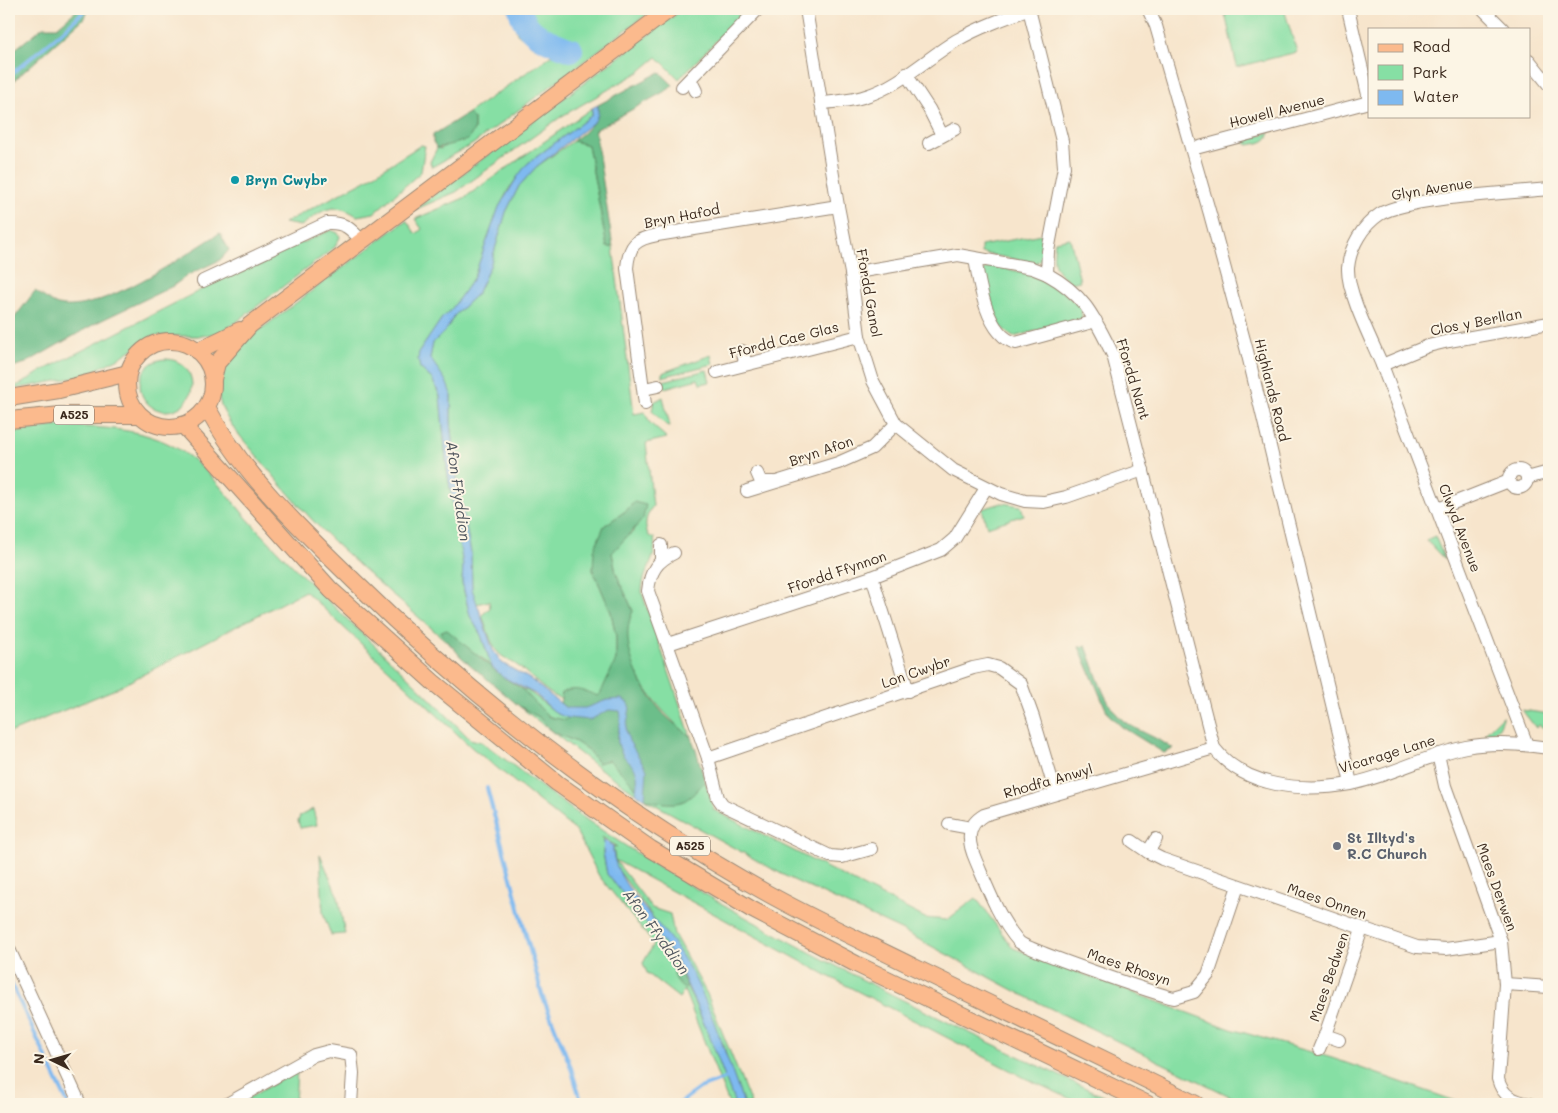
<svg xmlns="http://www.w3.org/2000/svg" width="1558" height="1113" viewBox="0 0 1558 1113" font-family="Mali,sans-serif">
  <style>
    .green { fill: #86dfa4; stroke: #608461 }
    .forest { fill: #6cbe8a; stroke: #547454 }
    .water { fill: #7eb9f0; stroke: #5c7287 }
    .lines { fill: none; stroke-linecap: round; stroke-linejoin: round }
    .stream { stroke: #7eb9f0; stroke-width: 4 }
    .river { stroke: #7eb9f0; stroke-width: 24 }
    .minor-casing { stroke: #998875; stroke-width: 14 }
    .major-casing { stroke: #998875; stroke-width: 18 }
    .minor { stroke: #fff; stroke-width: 12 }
    .major { stroke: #fbba8d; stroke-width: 16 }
    .culture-dot { fill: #0f9aa8; stroke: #fcf5e5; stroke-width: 2 }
    .worship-dot { fill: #6b7280; stroke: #fcf5e5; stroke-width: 2 }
    .labels { text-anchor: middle; stroke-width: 4; stroke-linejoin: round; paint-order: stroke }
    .shield { fill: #fcf5e5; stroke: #75675a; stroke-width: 1 }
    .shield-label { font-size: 12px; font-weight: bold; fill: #3b2a1e }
    .street-label { font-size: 14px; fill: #3b2a1e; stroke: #fcf5e5 }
    .culture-label { font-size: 14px; font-weight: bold; fill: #0d838f; stroke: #fcf5e5; text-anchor: start }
    .worship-label { font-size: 14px; font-weight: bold; fill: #5b616d; stroke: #fcf5e5; text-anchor: start }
    .water-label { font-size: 15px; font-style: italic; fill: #4f555d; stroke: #fcf5e5 }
  </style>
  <rect width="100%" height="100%" fill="#fcf5e5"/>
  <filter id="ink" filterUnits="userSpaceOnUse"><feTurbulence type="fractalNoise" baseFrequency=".02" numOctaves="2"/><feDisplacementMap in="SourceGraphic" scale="10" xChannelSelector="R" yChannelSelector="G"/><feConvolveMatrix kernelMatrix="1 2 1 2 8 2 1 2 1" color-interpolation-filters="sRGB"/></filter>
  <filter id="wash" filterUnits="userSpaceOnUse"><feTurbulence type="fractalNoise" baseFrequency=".0096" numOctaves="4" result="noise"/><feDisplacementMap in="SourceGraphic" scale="20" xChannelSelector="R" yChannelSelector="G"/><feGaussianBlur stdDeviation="1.12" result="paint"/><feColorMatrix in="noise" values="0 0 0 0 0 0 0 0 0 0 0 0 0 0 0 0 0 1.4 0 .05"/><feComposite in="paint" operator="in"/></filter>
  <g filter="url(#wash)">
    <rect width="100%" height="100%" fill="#f7e5cc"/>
    <!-- green -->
    <g class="green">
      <path d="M509 9H515L528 34 561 54 574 47C550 38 531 35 522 9H654L473 144 432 167 430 162 437 148 440 149 474 130V119L468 113 552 55 533 46 517 33Z"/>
      <path d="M683 9H747L679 79 657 57 639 72 562 116 456 192 414 210Z"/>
      <path d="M1224 9H1284L1297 52 1237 67Z"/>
      <path d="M592 108V115L527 164 509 189 499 207 474 277 451 310 442 318 419 352 420 368 432 379 440 396 447 470 463 565 462 583 470 616 481 635 492 667 482 658 440 631 453 647C413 612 372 578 334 542 307 516 282 486 258 457 243 439 219 416 218 390 217 370 236 353 248 339L406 220 416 234 422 229 415 219 464 198Z"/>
      <path d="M1270 132C1268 143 1258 143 1249 145L1242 141Z"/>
      <path d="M573 141 588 145 607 247H613L634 414 645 412 650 423 667 438 646 443 653 506C646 515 643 526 649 536L654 538C658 562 642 569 642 593L691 737C658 711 610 656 633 611L616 573 612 553 623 539 633 532 634 502 627 510 604 526 593 570 611 612 616 637V660L601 694C558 713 549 690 518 666 510 660 499 657 494 647 489 638 486 625 482 615L490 608 489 601 476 604 472 589 471 553 458 485 451 422V394L430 358 433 343 446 330 454 316 477 294 490 266 506 212 519 186 536 167Z"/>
      <path d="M421 145 425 146 421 172 374 213 357 216C332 200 322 211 301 226L284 223 364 181Z"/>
      <path d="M331 230 338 233 340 237 335 247 231 326 217 333 202 336H153L119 358 83 376 9 390V388L21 384 40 372 236 272Z"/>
      <path d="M1046 233 1043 258 1036 263 981 253V246Z"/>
      <path d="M1070 238 1080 281 1071 283C1053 268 1052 265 1055 241Z"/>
      <path d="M991 266 1022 272 1056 285 1081 308 1082 319 1013 337 1000 326 984 279V270Z"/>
      <path d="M711 355 713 364 662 377V373Z"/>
      <circle cx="166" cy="385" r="26"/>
      <path d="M707 370 710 382 700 384 698 379 665 388 663 381Z"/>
      <path d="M663 397 670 426H667L652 411 654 402Z"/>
      <path d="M56 426C94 427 137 427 171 445 207 463 230 501 257 529 325 602 401 667 470 739L482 742C530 778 578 816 629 848 786 947 953 1026 1120 1104H1082L1027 1079 830 977 615 860 652 908 670 914 674 934 707 994 751 1104H744L728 1062 724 1046 682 957 616 867 613 846 617 847 602 837 604 840 603 853 607 874 660 938 680 968 678 967 709 1035 735 1104H729L684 990 679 998 647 973 643 963 654 944 599 876 576 831 471 747 305 591 113 690 9 733V433Z"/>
      <path d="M1002 503 1021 506 1024 515 987 527 982 509Z"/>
      <path d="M1435 536 1445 560 1426 540Z"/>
      <path d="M521 688C539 695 549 712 568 718L566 721C547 722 533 700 521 688Z"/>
      <path d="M519 706 539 717 551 731 576 742 588 750 598 763 609 760 633 784 640 796 596 766Z"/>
      <path d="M1522 710 1549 714V735V731L1539 725 1536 728Z"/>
      <path d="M1502 716C1502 728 1496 733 1484 734Z"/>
      <path d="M705 781 714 810 925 918 947 920 976 898 1013 948 1231 1029 1332 1058 1464 1104H1246L1021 994 903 931 787 877 645 799C667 803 690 799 705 781Z"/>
      <path d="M313 809 317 825 300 828 298 821 300 816Z"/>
      <path d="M320 854 338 897 345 934 331 935 323 913Z"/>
      <path d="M297 1070 295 1104H238Z"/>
    </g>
    <!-- forest -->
    <g class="forest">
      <path d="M78 9H90L83 19 9 85V54L43 27H57Z"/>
      <path d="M660 72 673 85 669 89 595 130 613 247H607L588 145 573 141C585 132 599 121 598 105Z"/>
      <path d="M468 113 474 119V130L468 140 437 148 433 142V135Z"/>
      <path d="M220 233 229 250 220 260 188 275 173 286 98 322 26 363 9 368V325L35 291C42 295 51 303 58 305 99 315 185 255 220 233Z"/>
      <path d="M634 502 646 505 643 519 612 553 616 573 633 611C616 644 644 696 669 719 675 725 684 730 690 736 696 745 701 770 705 781 699 788 693 796 684 801 674 806 650 802 640 796L633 784 609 760 598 763 588 750 576 742 551 731 539 717 519 706 461 657 440 632 446 629 503 677 521 688 549 717 566 720 568 718 566 708 560 703 562 693C574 686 585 691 598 696L600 694 616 660V637L611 612 593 570 594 550 604 526 627 510Z"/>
      <path d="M1086 646C1096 670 1103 705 1125 722 1140 732 1159 738 1173 749L1164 753 1122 727 1108 714 1079 647Z"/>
      <path d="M678 967 687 986 684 989C676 982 672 979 675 968Z"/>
    </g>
    <!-- water -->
    <g class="water">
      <path d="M598 105V114L595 121 536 167 519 186 506 212 490 266 477 294 454 316 446 330 433 343 430 358 446 381 451 394V422L458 485 471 553 472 589 493 650 502 663 530 679 566 708H585L607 700 622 699 628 703 630 708 626 730 629 741 647 770 645 799 635 793C644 760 624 769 618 743 616 732 623 722 620 711L609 710 590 720 568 718 557 714 535 694 503 677 492 667 481 635 470 616 462 582 463 565 447 470 440 396 432 379 420 368 418 359 419 352 442 318 451 310 474 277 499 207 518 176 527 164 592 115V108Z"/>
      <path d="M604 840 613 846C611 878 653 916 672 941 707 989 723 1050 744 1104H735L709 1035 676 959 607 874 603 853Z"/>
    </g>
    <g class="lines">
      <!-- stream -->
      <g class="stream">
        <path d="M9 76 62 32 86 9"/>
        <path d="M487 788 542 995 570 1065 582 1104"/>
        <path d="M9 979 68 1104"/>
        <path d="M678 1104 700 1088 729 1077"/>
      </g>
      <!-- river -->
      <path class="river" d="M520 9C525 35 548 41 571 50"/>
    </g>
  </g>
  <g filter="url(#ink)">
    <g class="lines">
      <!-- minor casing -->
      <g class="minor-casing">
        <g id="minor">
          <path d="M806 9 838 206 851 273 859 336 873 381 896 424 953 470 1001 494 1025 501 1044 502 1066 497 1143 470"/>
          <path d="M1029 9 1062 141 1064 167 1048 251 1047 274C1085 295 1094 317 1113 355L1214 748C1245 788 1303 792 1350 784 1388 777 1426 755 1466 747 1493 742 1522 744 1549 748"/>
          <path d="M1148 9 1156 26 1210 214 1247 351 1351 783"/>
          <path d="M1348 9 1369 99"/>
          <path d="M1483 9 1503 29"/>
          <path d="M1529 60 1549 85"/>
          <path d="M906 74 929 109 942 135"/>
          <path d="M690 79 696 91"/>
          <path d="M682 87 758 9"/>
          <path d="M821 103C836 102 851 101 866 96 899 86 927 58 957 40 980 27 1005 18 1030 9"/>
          <path d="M929 143 955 129"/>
          <path d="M1192 149 1369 102"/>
          <path d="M975 258C979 284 987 336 1016 343L1096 321"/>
          <path d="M851 273 958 255 1032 268 1047 274"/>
          <path d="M203 281 327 223C344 222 350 228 361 240"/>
          <path d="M742 351 746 364"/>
          <path d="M1382 365 1428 346 1449 341 1549 323"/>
          <path d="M717 372 859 336"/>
          <path d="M644 389 658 386"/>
          <path d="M645 404 627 268C629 245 635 239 657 235L838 206"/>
          <circle cx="1518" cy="479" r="9"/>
          <path d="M757 473 761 482H773"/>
          <path d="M1527 478 1549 472"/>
          <path d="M747 491 838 463 872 448 896 424"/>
          <path d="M1438 509 1509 481"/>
          <path d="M661 545V559"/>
          <path d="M674 553C657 561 650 571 648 591L708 758 718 798 723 805 830 856 842 857 871 849"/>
          <path d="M872 577 908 691"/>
          <path d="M668 644 872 577 941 550 955 538 986 488"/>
          <path d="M1527 745 1382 365C1372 341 1347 293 1348 268 1350 247 1362 226 1380 214 1409 197 1512 193 1549 189"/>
          <path d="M1214 748 984 815C965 826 968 843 976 861 988 889 999 919 1019 942 1026 949 1156 994 1174 998L1194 992 1208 975 1238 886"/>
          <path d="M1438 754 1445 786 1501 941 1505 984 1498 1079C1502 1096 1514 1101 1530 1104"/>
          <path d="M708 758 973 668 988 665 999 668 1021 684 1033 717 1056 794"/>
          <path d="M949 824 971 828"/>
          <path d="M1156 839 1148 852 1162 859 1417 947 1446 949 1501 941"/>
          <path d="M1132 841 1148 852"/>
          <path d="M9 949 80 1104"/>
          <path d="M1505 984 1549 987"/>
          <path d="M1339 1040 1325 1035 1362 929"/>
          <path d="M1319 1049 1325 1035"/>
          <path d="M227 1104 314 1055 329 1051 351 1055 353 1073 351 1104"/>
        </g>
      </g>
      <!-- major casing -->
      <g class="major-casing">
        <g id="major">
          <circle cx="170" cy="384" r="43"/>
          <path d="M197 351 240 330"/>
          <path d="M213 379 217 363 250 325 670 9"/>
          <path d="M9 398 59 390 128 373"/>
          <path d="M207 407C241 473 300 528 353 580 476 701 614 808 765 892 813 919 864 942 914 967 1008 1013 1102 1059 1196 1104"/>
          <path d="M9 420 61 415H139"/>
          <path d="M183 425 331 590 433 682 557 783 651 849 751 909 856 964 1148 1104"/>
        </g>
      </g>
      <!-- minor -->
      <use href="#minor" class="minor"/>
      <!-- major -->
      <use href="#major" class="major"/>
    </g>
  </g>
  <!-- markers -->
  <circle class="culture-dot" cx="235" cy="180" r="5"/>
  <circle class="worship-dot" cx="1337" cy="846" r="5"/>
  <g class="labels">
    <!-- shield labels -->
    <g class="shield">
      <rect x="54" y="405.5" width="40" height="19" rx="4"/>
      <rect x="670" y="836.5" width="40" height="19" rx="4"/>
    </g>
    <g class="shield-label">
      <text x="74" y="419">A525</text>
      <text x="690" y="850">A525</text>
    </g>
    <!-- street labels -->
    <g class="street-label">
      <text transform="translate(1277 111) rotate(-14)" y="5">Howell Avenue</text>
      <text transform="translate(1432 189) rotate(-9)" y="5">Glyn Avenue</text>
      <text transform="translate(682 216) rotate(-11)" y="5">Bryn Hafod</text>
      <text transform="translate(869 293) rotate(80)" y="5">Ffordd Ganol</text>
      <text transform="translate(1476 322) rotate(-11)" y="5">Clos y Berllan</text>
      <text transform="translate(784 340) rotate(-14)" y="5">Ffordd Cae Glas</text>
      <text transform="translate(1133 379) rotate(73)" y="5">Ffordd Nant</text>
      <text transform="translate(1272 390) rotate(76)" y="5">Highlands Road</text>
      <text transform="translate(821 451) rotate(-19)" y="5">Bryn Afon</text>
      <text transform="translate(1460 528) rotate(69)" y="5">Clwyd Avenue</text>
      <text transform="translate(837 572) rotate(-19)" y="5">Ffordd Ffynnon</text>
      <text transform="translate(916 672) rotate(-19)" y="5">Lon Cwybr</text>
      <text transform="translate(1387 754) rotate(-17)" y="5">Vicarage Lane</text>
      <text transform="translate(1048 781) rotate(-16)" y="5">Rhodfa Anwyl</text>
      <text transform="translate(1497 887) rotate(70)" y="5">Maes Derwen</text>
      <text transform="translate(1327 901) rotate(19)" y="5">Maes Onnen</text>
      <text transform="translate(1129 967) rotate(19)" y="5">Maes Rhosyn</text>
      <text transform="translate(1329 977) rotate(-71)" y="5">Maes Bedwen</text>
    </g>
    <!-- culture labels -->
    <g class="culture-label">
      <text x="245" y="185">Bryn Cwybr</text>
    </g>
    <!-- worship labels -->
    <g class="worship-label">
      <text x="1347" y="843">St Illtyd's<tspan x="1347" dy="16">R.C Church</tspan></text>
    </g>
    <!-- water labels -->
    <g class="water-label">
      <text transform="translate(458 491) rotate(82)" y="5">Afon Ffyddion</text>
      <text transform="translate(656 932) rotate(54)" y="5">Afon Ffyddion</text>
    </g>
  </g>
  <!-- margin -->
  <rect width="1558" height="1113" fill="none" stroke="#fcf5e5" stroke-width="30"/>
  <!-- legend -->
  <rect x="1368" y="28" width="162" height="90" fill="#fcf5e5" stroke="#afa495"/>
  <rect x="1378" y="44" width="25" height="8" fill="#fbba8d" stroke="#afa495"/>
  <text x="1413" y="52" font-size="15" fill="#3b2a1e">Road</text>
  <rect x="1378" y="65" width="25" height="15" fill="#86dfa4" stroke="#afa495"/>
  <text x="1413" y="78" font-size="15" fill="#3b2a1e">Park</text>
  <rect x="1378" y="90" width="25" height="15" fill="#7eb9f0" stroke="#afa495"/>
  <text x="1413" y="102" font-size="15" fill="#3b2a1e">Water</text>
  <!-- north arrow -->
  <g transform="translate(52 1060) rotate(275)" stroke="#fcf5e5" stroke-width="4" paint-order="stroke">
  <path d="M0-4L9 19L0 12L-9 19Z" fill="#3b2a1e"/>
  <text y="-8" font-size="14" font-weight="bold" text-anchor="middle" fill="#3b2a1e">N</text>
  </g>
</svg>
